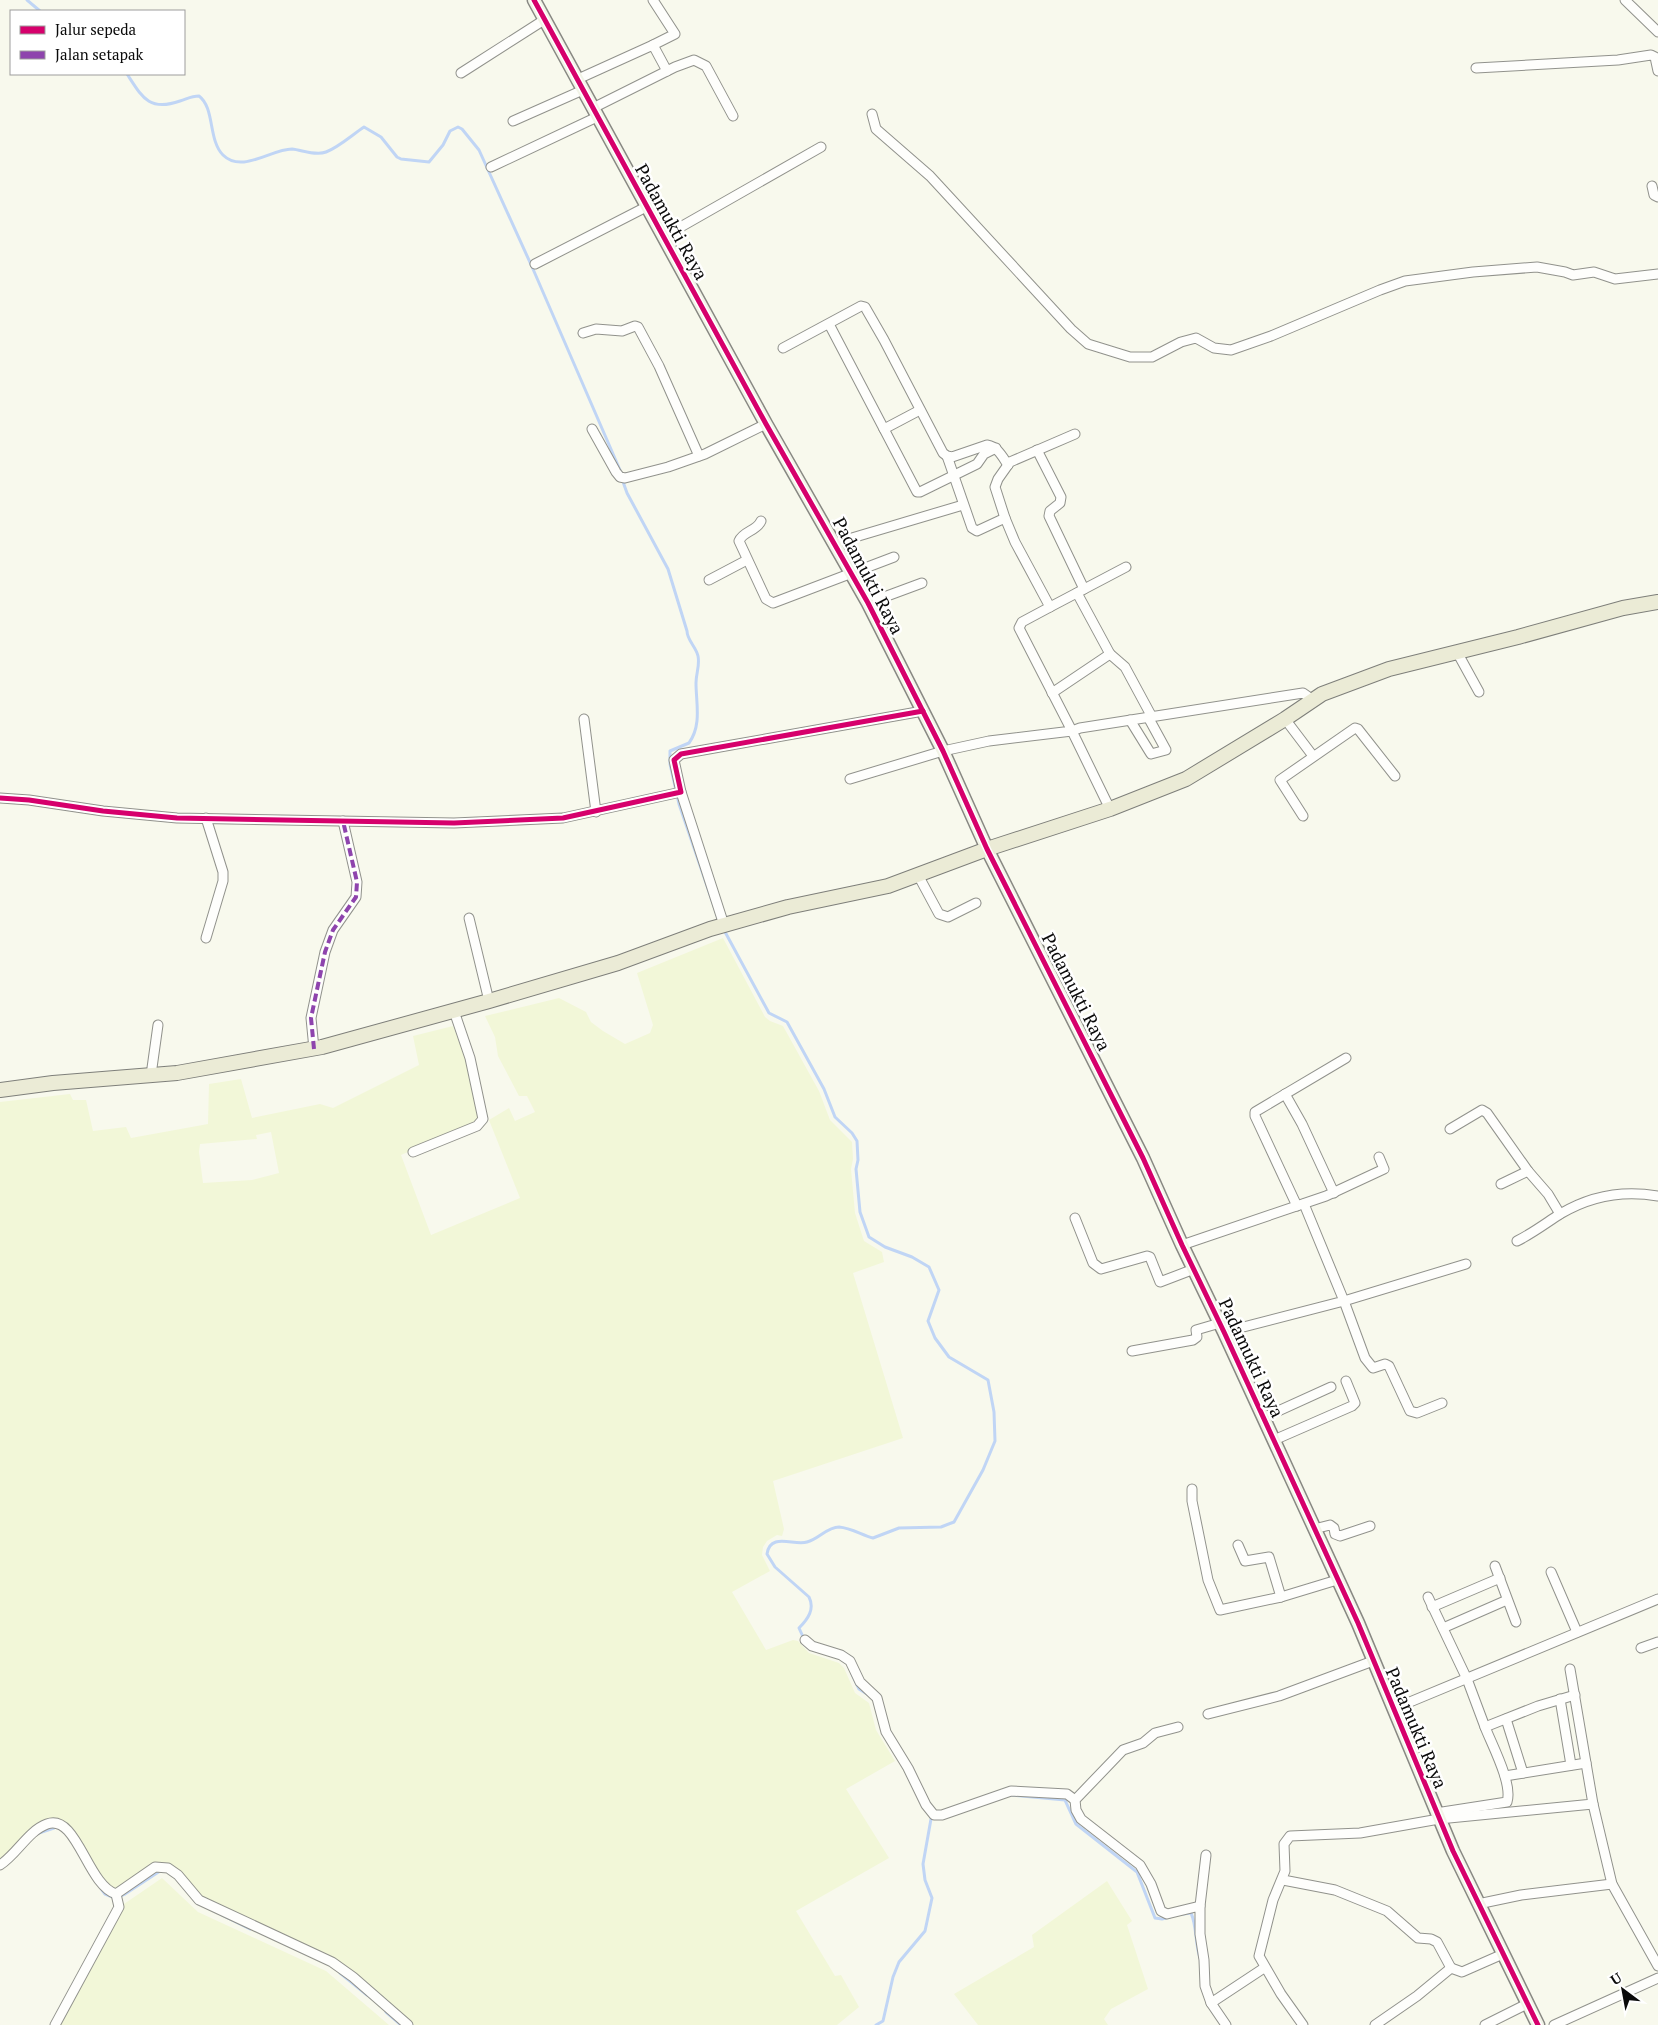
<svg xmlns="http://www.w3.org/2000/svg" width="1658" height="2025" viewBox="0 0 1658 2025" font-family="'PT Serif',serif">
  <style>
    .farmland { fill: #f2f7d8; fill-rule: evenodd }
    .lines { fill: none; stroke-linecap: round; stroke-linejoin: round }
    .stream { stroke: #c0d5f5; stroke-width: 3 }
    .street-casing { stroke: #91928c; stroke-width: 11 }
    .secondary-casing { stroke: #888883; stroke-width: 15 }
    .primary-casing { stroke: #7e7f7a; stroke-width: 16 }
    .street { stroke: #fefefc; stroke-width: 9 }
    .secondary { stroke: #f2f4e7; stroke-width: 12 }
    .primary { stroke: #ebebd6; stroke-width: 14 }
    .quiet { stroke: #8e44ad; stroke-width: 4; stroke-dasharray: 8 4; stroke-linecap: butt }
    .cycleway-casing { stroke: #fff; stroke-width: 8 }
    .cycleway { stroke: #d6006c; stroke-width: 5 }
    .labels { text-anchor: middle; stroke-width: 5; stroke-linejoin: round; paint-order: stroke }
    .street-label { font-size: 18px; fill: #0a0a0a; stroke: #fff }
  </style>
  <rect width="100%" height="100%" fill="#f8f9ed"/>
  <!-- farmland -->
  <g class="farmland">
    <path d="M723 938 765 1017 770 1021 783 1026 819 1091 830 1120 852 1142 853 1159 851 1169 855 1213 864 1241 882 1252 884 1262 853 1273 903 1438 773 1481 784 1529 782 1536 777 1535 767 1541 763 1547 762 1555 770 1571 732 1592 766 1650 793 1640 798 1641 809 1653 839 1663 844 1668 855 1693 869 1703 876 1730 895 1761 846 1789 889 1858 796 1911 835 1976 841 1975 859 2007 837 2025H410L354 1976 200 1898 164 1865 116 1892 108 1888 81 1845 52 1820 0 1863V1102L70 1094 73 1100H86L93 1131 126 1127 131 1138 208 1124 209 1084 241 1079 252 1118 320 1104 333 1108 419 1065 413 1036 453 1026 466 1060 480 1120 401 1155 431 1235 520 1198 489 1120 509 1108 515 1121 535 1112 527 1096H519L498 1056 495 1037 485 1016 559 998 586 1012 591 1022 603 1031 625 1044 650 1033 653 1025 637 973ZM271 1132 279 1173 252 1180 203 1183 199 1152 200 1144 257 1139 256 1135Z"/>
    <path d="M162 1878 198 1912 326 1971 389 2025H57L92 1960 111 1931 124 1904Z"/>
    <path d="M1107 1881 1132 1921 1127 1925 1148 1989 1111 2009 1104 2019 1108 2025H978L954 1994 1034 1947 1032 1935Z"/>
  </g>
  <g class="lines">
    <!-- stream -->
    <g class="stream">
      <path d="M27 0 40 11"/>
      <path d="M127 74C142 97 149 112 180 101 187 99 191 96 199 96 215 108 208 140 223 155 242 174 271 149 292 149 302 150 316 156 326 152 339 147 352 135 364 127L381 137 397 157 401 159 429 162 443 145 450 131 458 127 462 129 479 150 533 269 620 470"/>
      <path d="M622 479 627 493 668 569 687 631C687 640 696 647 698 656 700 666 696 673 696 683 696 703 702 725 689 743L670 751V764L679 804 718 918"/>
      <path d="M724 930 769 1013 787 1022 824 1089 835 1117 852 1133 857 1141 858 1160 856 1169 860 1212 869 1237 885 1247 912 1257 929 1267 939 1290 928 1321 935 1338 949 1357 988 1380 994 1412 995 1441 983 1470 954 1522 941 1527 899 1528 873 1538C862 1535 851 1528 839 1527 827 1527 819 1539 807 1542 794 1546 770 1532 767 1554L775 1567 809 1597C815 1609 808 1619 799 1628L804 1639"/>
      <path d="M852 1674 859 1689 867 1694"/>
      <path d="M1012 1795 1065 1800 1076 1824 1137 1872 1155 1918 1162 1919 1170 1917"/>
      <path d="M39 1833 54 1828"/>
      <path d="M102 1890 105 1894 115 1898 125 1894 160 1871"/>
      <path d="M1183 1914 1191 1913C1197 1926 1195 1943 1200 1958"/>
      <path d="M222 1915 250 1929"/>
      <path d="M340 1973 367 1995"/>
      <path d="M386 2012 401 2025"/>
      <path d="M876 2025 883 2021 893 1977 899 1962 925 1931 932 1898 925 1880 923 1864 931 1819"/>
    </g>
    <!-- street casing -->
    <g class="street-casing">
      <g id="street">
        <path d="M1625 0 1658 32"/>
        <path d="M653 45 675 34 653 0"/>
        <path d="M1476 68 1618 60 1651 55 1655 57 1658 71"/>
        <path d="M461 73 544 20"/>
        <path d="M578 79 653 45 667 71"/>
        <path d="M593 108 675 67 694 60 706 66 733 116"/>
        <path d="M872 114 876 129 930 176 1071 329 1088 344 1130 357H1152L1181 342 1196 338 1214 348 1231 350 1271 336 1380 290 1405 281 1473 272 1537 267 1565 272 1573 275 1594 272 1615 279 1658 274"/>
        <path d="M513 121 583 90"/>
        <path d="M491 167 597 117"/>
        <path d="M1652 186 1654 195 1658 197"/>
        <path d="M663 237 821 147"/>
        <path d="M535 264 646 207"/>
        <path d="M829 324 917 492H920L977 464 984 454 996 448"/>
        <path d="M583 333 596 329 622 331 635 326 638 327 659 366 699 456"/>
        <path d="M783 348 861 306 865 307 884 340 943 453 947 456 952 457 987 445C998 447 1002 456 1008 465"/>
        <path d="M592 429 616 472 620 477 625 478 668 467 705 454 766 424"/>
        <path d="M884 429 920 410"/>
        <path d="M1037 450 1061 497 1060 503 1050 511 1049 516 1084 589"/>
        <path d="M1005 518 995 487 998 479 1010 462 1075 434"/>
        <path d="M761 521C757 531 743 531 739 541L766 599 773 603 894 557"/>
        <path d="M835 543 963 505"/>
        <path d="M709 580 747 560"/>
        <path d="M868 603 922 583"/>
        <path d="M1050 607 1126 567"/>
        <path d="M1457 652 1479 692"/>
        <path d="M1110 654 1125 667 1152 717"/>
        <path d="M1052 693 1110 654 1077 593"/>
        <path d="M584 719 596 812"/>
        <path d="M1285 719 1313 756"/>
        <path d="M1130 720 1151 754 1166 750 1148 717"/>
        <path d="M850 779 943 751 989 741 1072 731 1019 628 1022 622 1050 607 1015 542 1005 518 977 531 972 528 947 456"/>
        <path d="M681 792 724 925"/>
        <path d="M0 798 29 800 103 811 177 818 454 823 563 818 681 792 674 760 681 754 923 711"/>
        <path d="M1110 809 1072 731 1080 728 1303 693 1313 700"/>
        <path d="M1303 816 1280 780 1355 728 1358 729 1395 776"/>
        <path d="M918 875 939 914 948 917 976 903"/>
        <path d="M469 918 489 1001"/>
        <path d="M206 938 223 881V872L206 818"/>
        <path d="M314 1049 311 1018 325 952 333 930 356 897 357 882 343 821"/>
        <path d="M151 1075 158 1025"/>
        <path d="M1285 1094 1302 1124 1334 1193"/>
        <path d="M1450 1129 1482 1110 1487 1113 1528 1171"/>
        <path d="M413 1152 477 1126 483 1119 470 1058 454 1011"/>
        <path d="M1501 1184 1528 1171 1548 1194 1560 1214"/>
        <path d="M1297 1206 1255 1116V1112L1346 1058"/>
        <path d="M1075 1218 1093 1263 1101 1269 1147 1256 1150 1257 1160 1282 1194 1269"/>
        <path d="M1517 1241C1533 1233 1546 1223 1560 1214 1590 1196 1624 1190 1658 1196"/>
        <path d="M1182 1245 1326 1196 1384 1169 1379 1157"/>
        <path d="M1224 1332 1344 1301 1304 1204"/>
        <path d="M1132 1351 1193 1340 1197 1337 1196 1330 1220 1323"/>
        <path d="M1442 1403 1417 1413 1410 1411 1389 1366 1385 1364 1373 1368 1365 1358 1344 1301 1466 1264"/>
        <path d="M1263 1418 1331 1387"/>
        <path d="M1274 1440 1352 1406 1355 1403 1346 1381"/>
        <path d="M1192 1489V1501L1208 1580 1220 1610 1281 1597 1337 1580"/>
        <path d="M1314 1529 1330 1525 1334 1528 1335 1534 1340 1536 1370 1526"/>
        <path d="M1238 1545 1245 1561 1269 1557 1281 1597"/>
        <path d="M1495 1566 1516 1622"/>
        <path d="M1551 1572 1577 1632"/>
        <path d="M1428 1597 1467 1679 1485 1727"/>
        <path d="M1432 1607 1500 1578"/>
        <path d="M1443 1628 1507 1600"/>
        <path d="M805 1640 812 1646 841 1655 850 1661 860 1682 877 1698 886 1732 908 1768 926 1805 934 1815H942L1011 1791 1067 1794 1075 1800"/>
        <path d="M1641 1648 1658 1642"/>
        <path d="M1560 1699 1571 1765"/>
        <path d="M1393 1709 1658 1599"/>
        <path d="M1208 1714 1279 1696 1373 1661"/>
        <path d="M1506 1719 1523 1773"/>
        <path d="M1178 1727 1155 1733 1143 1743 1123 1750 1075 1800 1076 1810 1081 1819 1140 1865 1151 1884 1161 1911 1167 1914 1200 1906V1934L1204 1960 1205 1986 1211 2003 1226 2025"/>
        <path d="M1505 1776 1586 1763"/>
        <path d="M1593 1804 1612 1884 1658 1966"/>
        <path d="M1436 1813 1507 1802C1513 1784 1492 1745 1485 1727L1538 1706 1575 1695"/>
        <path d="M0 1865C17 1854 28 1831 47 1824 77 1813 87 1885 116 1894L155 1867 168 1868 178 1875 199 1900 332 1962 353 1977 408 2025"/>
        <path d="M1283 1880 1335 1890 1387 1911 1418 1938 1431 1939 1437 1942 1451 1968"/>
        <path d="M1478 1904 1521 1895 1612 1884"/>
        <path d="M1200 1906 1206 1855"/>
        <path d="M1211 2003 1264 1968"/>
        <path d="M55 2025 119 1907 116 1894"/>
        <path d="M1303 2025 1281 1994 1259 1956 1273 1900 1285 1871 1284 1844 1290 1836 1360 1833 1439 1819 1593 1804 1570 1669"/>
        <path d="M1375 2025 1417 1996 1451 1968 1462 1972 1503 1954"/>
        <path d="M1485 2025 1527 2004"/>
        <path d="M1554 2025 1658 1978"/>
      </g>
    </g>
    <!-- secondary casing -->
    <g class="secondary-casing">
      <path id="secondary" d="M534 0 766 424 868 603 943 751 987 849 1143 1158 1182 1245 1224 1332 1358 1623 1453 1851 1538 2025"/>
    </g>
    <!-- primary casing -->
    <g class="primary-casing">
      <path id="primary" d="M0 1090 53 1083 177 1073 322 1047 489 1001 618 963 710 929 788 907 888 886 987 849 1110 809 1186 779 1285 719 1322 694 1389 669 1518 637 1623 608 1658 602"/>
    </g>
    <!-- street -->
    <use href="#street" class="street"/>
    <!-- secondary -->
    <use href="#secondary" class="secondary"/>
    <!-- primary -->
    <use href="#primary" class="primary"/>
    <!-- quiet -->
    <path class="quiet" d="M314 1049 311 1018 325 952 333 930 356 897 357 882 343 821"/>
    <!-- cycleway casing -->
    <g class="cycleway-casing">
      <g id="cycleway">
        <path d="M534 0 766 424 868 603 943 751 987 849 1143 1158 1182 1245 1224 1332 1358 1623 1453 1851 1538 2025"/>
        <path d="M0 798 29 800 103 811 177 818 454 823 563 818 681 792 674 760 681 754 923 711"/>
      </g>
    </g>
    <!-- cycleway -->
    <use href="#cycleway" class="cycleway"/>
  </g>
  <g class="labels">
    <!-- street labels -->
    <g class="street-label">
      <text transform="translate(671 222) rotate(61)" y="6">Padamukti Raya</text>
      <text transform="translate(868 576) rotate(62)" y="6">Padamukti Raya</text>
      <text transform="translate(1076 992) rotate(63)" y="6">Padamukti Raya</text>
      <text transform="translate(1251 1358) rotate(65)" y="6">Padamukti Raya</text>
      <text transform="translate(1416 1728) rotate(67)" y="6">Padamukti Raya</text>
    </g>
  </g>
  <!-- legend -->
  <rect x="10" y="10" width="175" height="65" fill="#ffffff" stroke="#9d9d9d"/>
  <rect x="20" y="26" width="25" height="8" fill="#d6006c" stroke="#9d9d9d"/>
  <text x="55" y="35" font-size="15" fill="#0a0a0a">Jalur sepeda</text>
  <rect x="20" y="51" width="25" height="8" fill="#8e44ad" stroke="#9d9d9d"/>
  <text x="55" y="60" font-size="15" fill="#0a0a0a">Jalan setapak</text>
  <!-- north arrow -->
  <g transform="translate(1623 1990) rotate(328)" stroke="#ffffff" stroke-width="4" paint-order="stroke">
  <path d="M0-4L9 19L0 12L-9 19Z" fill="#0a0a0a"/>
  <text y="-8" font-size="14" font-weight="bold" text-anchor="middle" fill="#0a0a0a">U</text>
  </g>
</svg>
